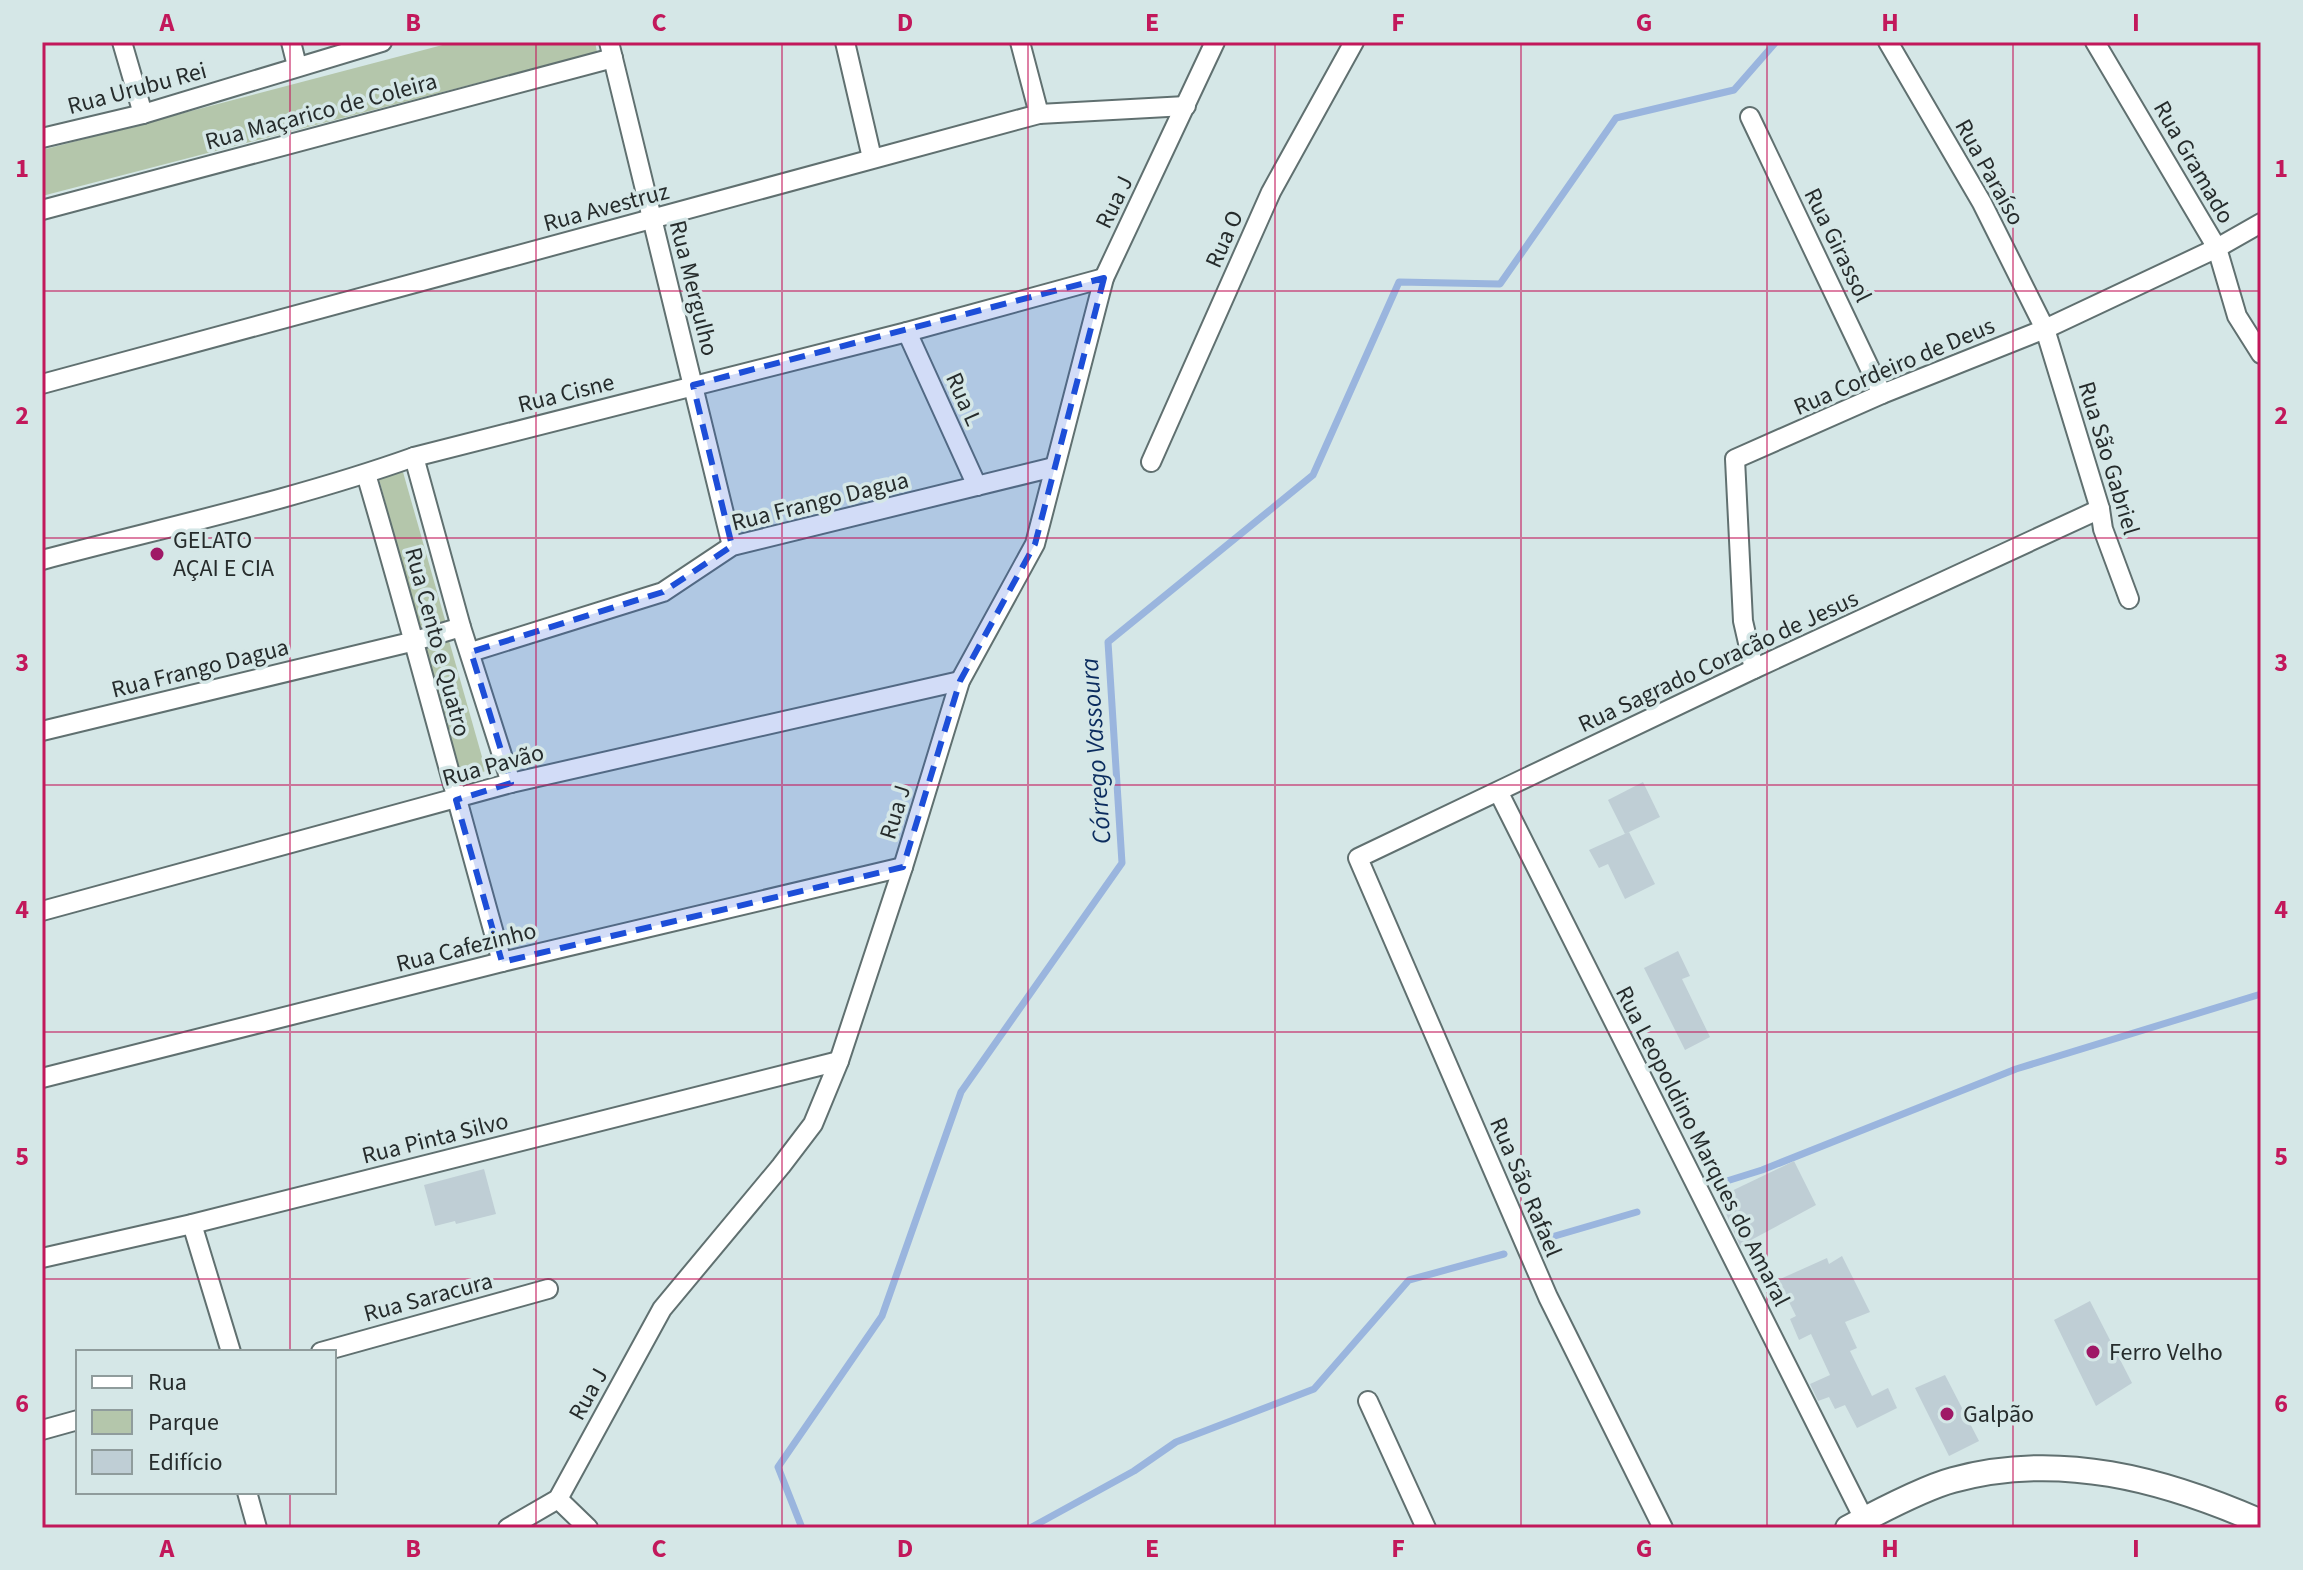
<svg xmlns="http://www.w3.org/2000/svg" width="2303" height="1570" viewBox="0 0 2303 1570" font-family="'Source Sans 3',sans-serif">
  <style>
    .green { fill: #b4c6ab }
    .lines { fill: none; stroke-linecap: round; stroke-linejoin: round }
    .stream { stroke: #9ab5de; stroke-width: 7 }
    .building { fill: #bfced5 }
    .minor-casing { stroke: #607070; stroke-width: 22 }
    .secondary-casing { stroke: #607070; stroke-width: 28 }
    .minor { stroke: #fff; stroke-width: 18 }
    .secondary { stroke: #fff; stroke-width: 24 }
    .marked { fill: #1d4ed8; fill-opacity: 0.2; stroke: #1d4ed8; stroke-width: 6; stroke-dasharray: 16 10; stroke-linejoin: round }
    .grid { fill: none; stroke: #c2185b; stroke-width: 2; stroke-opacity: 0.55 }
    .poi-dot { fill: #9f1866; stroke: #d5e7e7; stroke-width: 3 }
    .labels { text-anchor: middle; stroke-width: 7; stroke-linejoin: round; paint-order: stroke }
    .street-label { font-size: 24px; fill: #262c2c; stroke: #d5e7e7 }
    .poi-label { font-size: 24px; fill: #262c2c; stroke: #d5e7e7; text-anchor: start }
    .water-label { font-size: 26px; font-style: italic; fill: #0b2c5e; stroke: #d5e7e7 }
    .neatline { fill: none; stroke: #c2185b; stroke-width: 3 }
    .grid-label { font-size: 26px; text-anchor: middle; font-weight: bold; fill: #c2185b }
  </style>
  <rect width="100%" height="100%" fill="#d5e7e7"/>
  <!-- green -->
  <g class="green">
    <path d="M454 42H595L597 52 42 196V150Z"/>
    <path d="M403 472 447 627 421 634 379 479Z"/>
    <path d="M448 637 486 771 461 778 423 645Z"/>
  </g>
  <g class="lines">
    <!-- stream -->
    <g class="stream">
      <path d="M1714 1185 1762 1170 2016 1069 2261 994"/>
      <path d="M1548 1238 1637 1212"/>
      <path d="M802 1528 778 1467 882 1316 961 1092 1122 863 1108 642 1313 475 1399 282 1500 284 1616 118 1734 90 1776 42"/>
      <path d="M1030 1528 1134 1471 1176 1442 1314 1389 1409 1280 1504 1254"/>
    </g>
  </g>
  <!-- building -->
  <g class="building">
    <path d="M1643 782 1660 817 1625 834 1608 800Z"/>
    <path d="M1629 832 1655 884 1625 899 1608 864 1599 868 1589 850Z"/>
    <path d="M1678 951 1690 976 1682 979 1710 1037 1685 1050 1644 968Z"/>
    <path d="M1794 1161 1816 1205 1740 1246 1719 1197Z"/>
    <path d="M484 1169 496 1214 456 1224 455 1221 435 1226 424 1185Z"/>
    <path d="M1842 1256 1870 1312 1845 1322 1857 1348 1850 1351 1872 1396 1888 1388 1897 1408 1857 1428 1845 1405 1835 1409 1829 1397 1818 1401 1810 1384 1830 1375 1811 1334 1799 1340 1790 1319 1796 1316 1778 1280 1827 1258 1829 1264Z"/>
    <path d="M2090 1301 2132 1383 2096 1406 2054 1320Z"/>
    <path d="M1945 1375 1979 1441 1949 1456 1915 1388Z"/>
  </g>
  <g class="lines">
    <!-- minor casing -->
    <g class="minor-casing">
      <g id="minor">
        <path d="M122 42 143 114"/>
        <path d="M291 42 297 66"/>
        <path d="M609 42 732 546"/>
        <path d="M845 42 872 158"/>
        <path d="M1020 42 1039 114"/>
        <path d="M1888 42 1982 203 2045 329 2100 509 2103 529 2129 599"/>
        <path d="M2095 42 2217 248 2237 316 2261 354"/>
        <path d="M1750 117 1882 394"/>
        <path d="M42 138 143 114 382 42"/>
        <path d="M42 210 613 58"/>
        <path d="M907 332 977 486"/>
        <path d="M42 384 1039 114 1186 106"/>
        <path d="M414 457 461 627 511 783"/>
        <path d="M1151 462 1271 192 1354 42"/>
        <path d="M366 474C414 636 456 799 502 962"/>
        <path d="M42 560C166 527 293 500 414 457L907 332 1104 278"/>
        <path d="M471 652 663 592 732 546 1054 467"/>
        <path d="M1754 669 1743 621 1735 459 1882 394 2045 329 2217 248 2261 223"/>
        <path d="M42 731 415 641 461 627"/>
        <path d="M1499 793 1864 1519"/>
        <path d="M42 911 511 783 960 681"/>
        <path d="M42 1078 502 962 903 867"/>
        <path d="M192 1224 231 1352"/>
        <path d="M42 1258 192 1224 839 1061"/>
        <path d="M321 1352 548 1289"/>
        <path d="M1368 1401 1426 1528"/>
        <path d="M42 1430 78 1420"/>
        <path d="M247 1492 257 1528"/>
        <path d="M558 1499 588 1528"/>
        <path d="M508 1528 558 1499 662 1309 781 1166 813 1124 839 1061 903 867 960 681 1035 544 1104 278 1215 42"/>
        <path d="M1663 1528 1548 1297 1358 858 1754 669 2100 509"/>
      </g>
    </g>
    <!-- secondary casing -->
    <g class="secondary-casing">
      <path id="secondary" d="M1848 1528C1876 1513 1923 1488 1953 1480 2059 1451 2163 1479 2261 1522"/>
    </g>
    <!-- minor -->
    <use href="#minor" class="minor"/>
    <!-- secondary -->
    <use href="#secondary" class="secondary"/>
  </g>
  <!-- marked area -->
  <path class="marked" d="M1104 278 1035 544 960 681 903 867 502 962 456 800 511 783 471 652 663 592 732 546 693 385Z"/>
  <!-- grid -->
  <path class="grid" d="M290 42V1352M536 42V1528M782 42V1528M1028 42V1528M1275 42V1528M1521 42V1528M1767 42V1528M2013 42V1528M42 291H2261M42 538H2261M42 785H2261M42 1032H2261M42 1279H2261M290 1492V1528"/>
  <!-- markers -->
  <g class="poi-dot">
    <circle cx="157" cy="554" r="8"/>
    <circle cx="2093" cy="1352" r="8"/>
    <circle cx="1947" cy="1414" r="8"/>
  </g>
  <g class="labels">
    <!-- street labels -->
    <g class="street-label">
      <text transform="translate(137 88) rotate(-15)" y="8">Rua Urubu Rei</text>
      <text transform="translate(321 111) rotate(-15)" y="8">Rua Maçarico de Coleira</text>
      <text transform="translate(2194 162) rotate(60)" y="8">Rua Gramado</text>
      <text transform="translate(1990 172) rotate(61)" y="8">Rua Paraíso</text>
      <text transform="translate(1114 202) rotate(-64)" y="8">Rua J</text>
      <text transform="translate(606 207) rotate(-15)" y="8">Rua Avestruz</text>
      <text transform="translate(1224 239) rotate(-66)" y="8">Rua O</text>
      <text transform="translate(1838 245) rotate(64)" y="8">Rua Girassol</text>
      <text transform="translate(694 288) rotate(76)" y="8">Rua Mergulho</text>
      <text transform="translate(1894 366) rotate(-23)" y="8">Rua Cordeiro de Deus</text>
      <text transform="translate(566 393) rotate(-14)" y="8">Rua Cisne</text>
      <text transform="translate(964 399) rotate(66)" y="8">Rua L</text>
      <text transform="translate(2109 458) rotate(73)" y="8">Rua São Gabriel</text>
      <text transform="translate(820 501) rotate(-14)" y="8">Rua Frango Dagua</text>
      <text transform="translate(438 642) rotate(75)" y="8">Rua Cento e Quatro</text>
      <text transform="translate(1718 661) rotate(-25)" y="8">Rua Sagrado Coracão de Jesus</text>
      <text transform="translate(200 668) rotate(-14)" y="8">Rua Frango Dagua</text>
      <text transform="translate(493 765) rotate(-15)" y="8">Rua Pavão</text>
      <text transform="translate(895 812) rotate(-73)" y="8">Rua J</text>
      <text transform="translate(466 947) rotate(-14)" y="8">Rua Cafezinho</text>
      <text transform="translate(435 1138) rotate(-14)" y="8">Rua Pinta Silvo</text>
      <text transform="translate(1703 1146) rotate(63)" y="8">Rua Leopoldino Marques do Amaral</text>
      <text transform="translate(1526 1187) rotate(67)" y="8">Rua São Rafael</text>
      <text transform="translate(428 1297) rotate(-15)" y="8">Rua Saracura</text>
      <text transform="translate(588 1394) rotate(-61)" y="8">Rua J</text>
    </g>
    <!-- poi labels -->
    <g class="poi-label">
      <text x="173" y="548">GELATO<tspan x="173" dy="28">AÇAI E CIA</tspan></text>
      <text x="2109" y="1360">Ferro Velho</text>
      <text x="1963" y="1422">Galpão</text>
    </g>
    <!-- water labels -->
    <g class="water-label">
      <text transform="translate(1095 751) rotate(-94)" y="9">Córrego Vassoura</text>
    </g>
  </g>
  <!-- border -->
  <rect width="2303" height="1570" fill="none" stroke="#d5e7e7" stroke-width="88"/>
  <!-- legend -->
  <rect x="76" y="1350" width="260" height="144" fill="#d5e7e7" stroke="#8f9c9c" stroke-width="2"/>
  <rect x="92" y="1376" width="40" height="12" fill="#ffffff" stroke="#8f9c9c" stroke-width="2"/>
  <text x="148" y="1390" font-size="24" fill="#262c2c">Rua</text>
  <rect x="92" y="1410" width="40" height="24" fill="#b4c6ab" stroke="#8f9c9c" stroke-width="2"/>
  <text x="148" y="1430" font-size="24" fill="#262c2c">Parque</text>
  <rect x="92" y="1450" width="40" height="24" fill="#bfced5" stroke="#8f9c9c" stroke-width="2"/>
  <text x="148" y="1470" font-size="24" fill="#262c2c">Edifício</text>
  <rect x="44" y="44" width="2215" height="1482" class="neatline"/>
  <g class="grid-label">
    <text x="167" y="31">A</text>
    <text x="413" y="31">B</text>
    <text x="659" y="31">C</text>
    <text x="905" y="31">D</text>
    <text x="1152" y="31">E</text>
    <text x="1398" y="31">F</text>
    <text x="1644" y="31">G</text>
    <text x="1890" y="31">H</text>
    <text x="2136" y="31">I</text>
    <text x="22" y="177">1</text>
    <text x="2281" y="177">1</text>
    <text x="22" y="424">2</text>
    <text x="2281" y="424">2</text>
    <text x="22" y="671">3</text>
    <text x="2281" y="671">3</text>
    <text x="22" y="918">4</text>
    <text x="2281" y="918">4</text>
    <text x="22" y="1165">5</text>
    <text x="2281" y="1165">5</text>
    <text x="22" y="1412">6</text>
    <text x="2281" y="1412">6</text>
    <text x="167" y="1557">A</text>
    <text x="413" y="1557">B</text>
    <text x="659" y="1557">C</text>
    <text x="905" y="1557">D</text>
    <text x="1152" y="1557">E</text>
    <text x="1398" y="1557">F</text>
    <text x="1644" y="1557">G</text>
    <text x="1890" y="1557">H</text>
    <text x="2136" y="1557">I</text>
  </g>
</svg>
